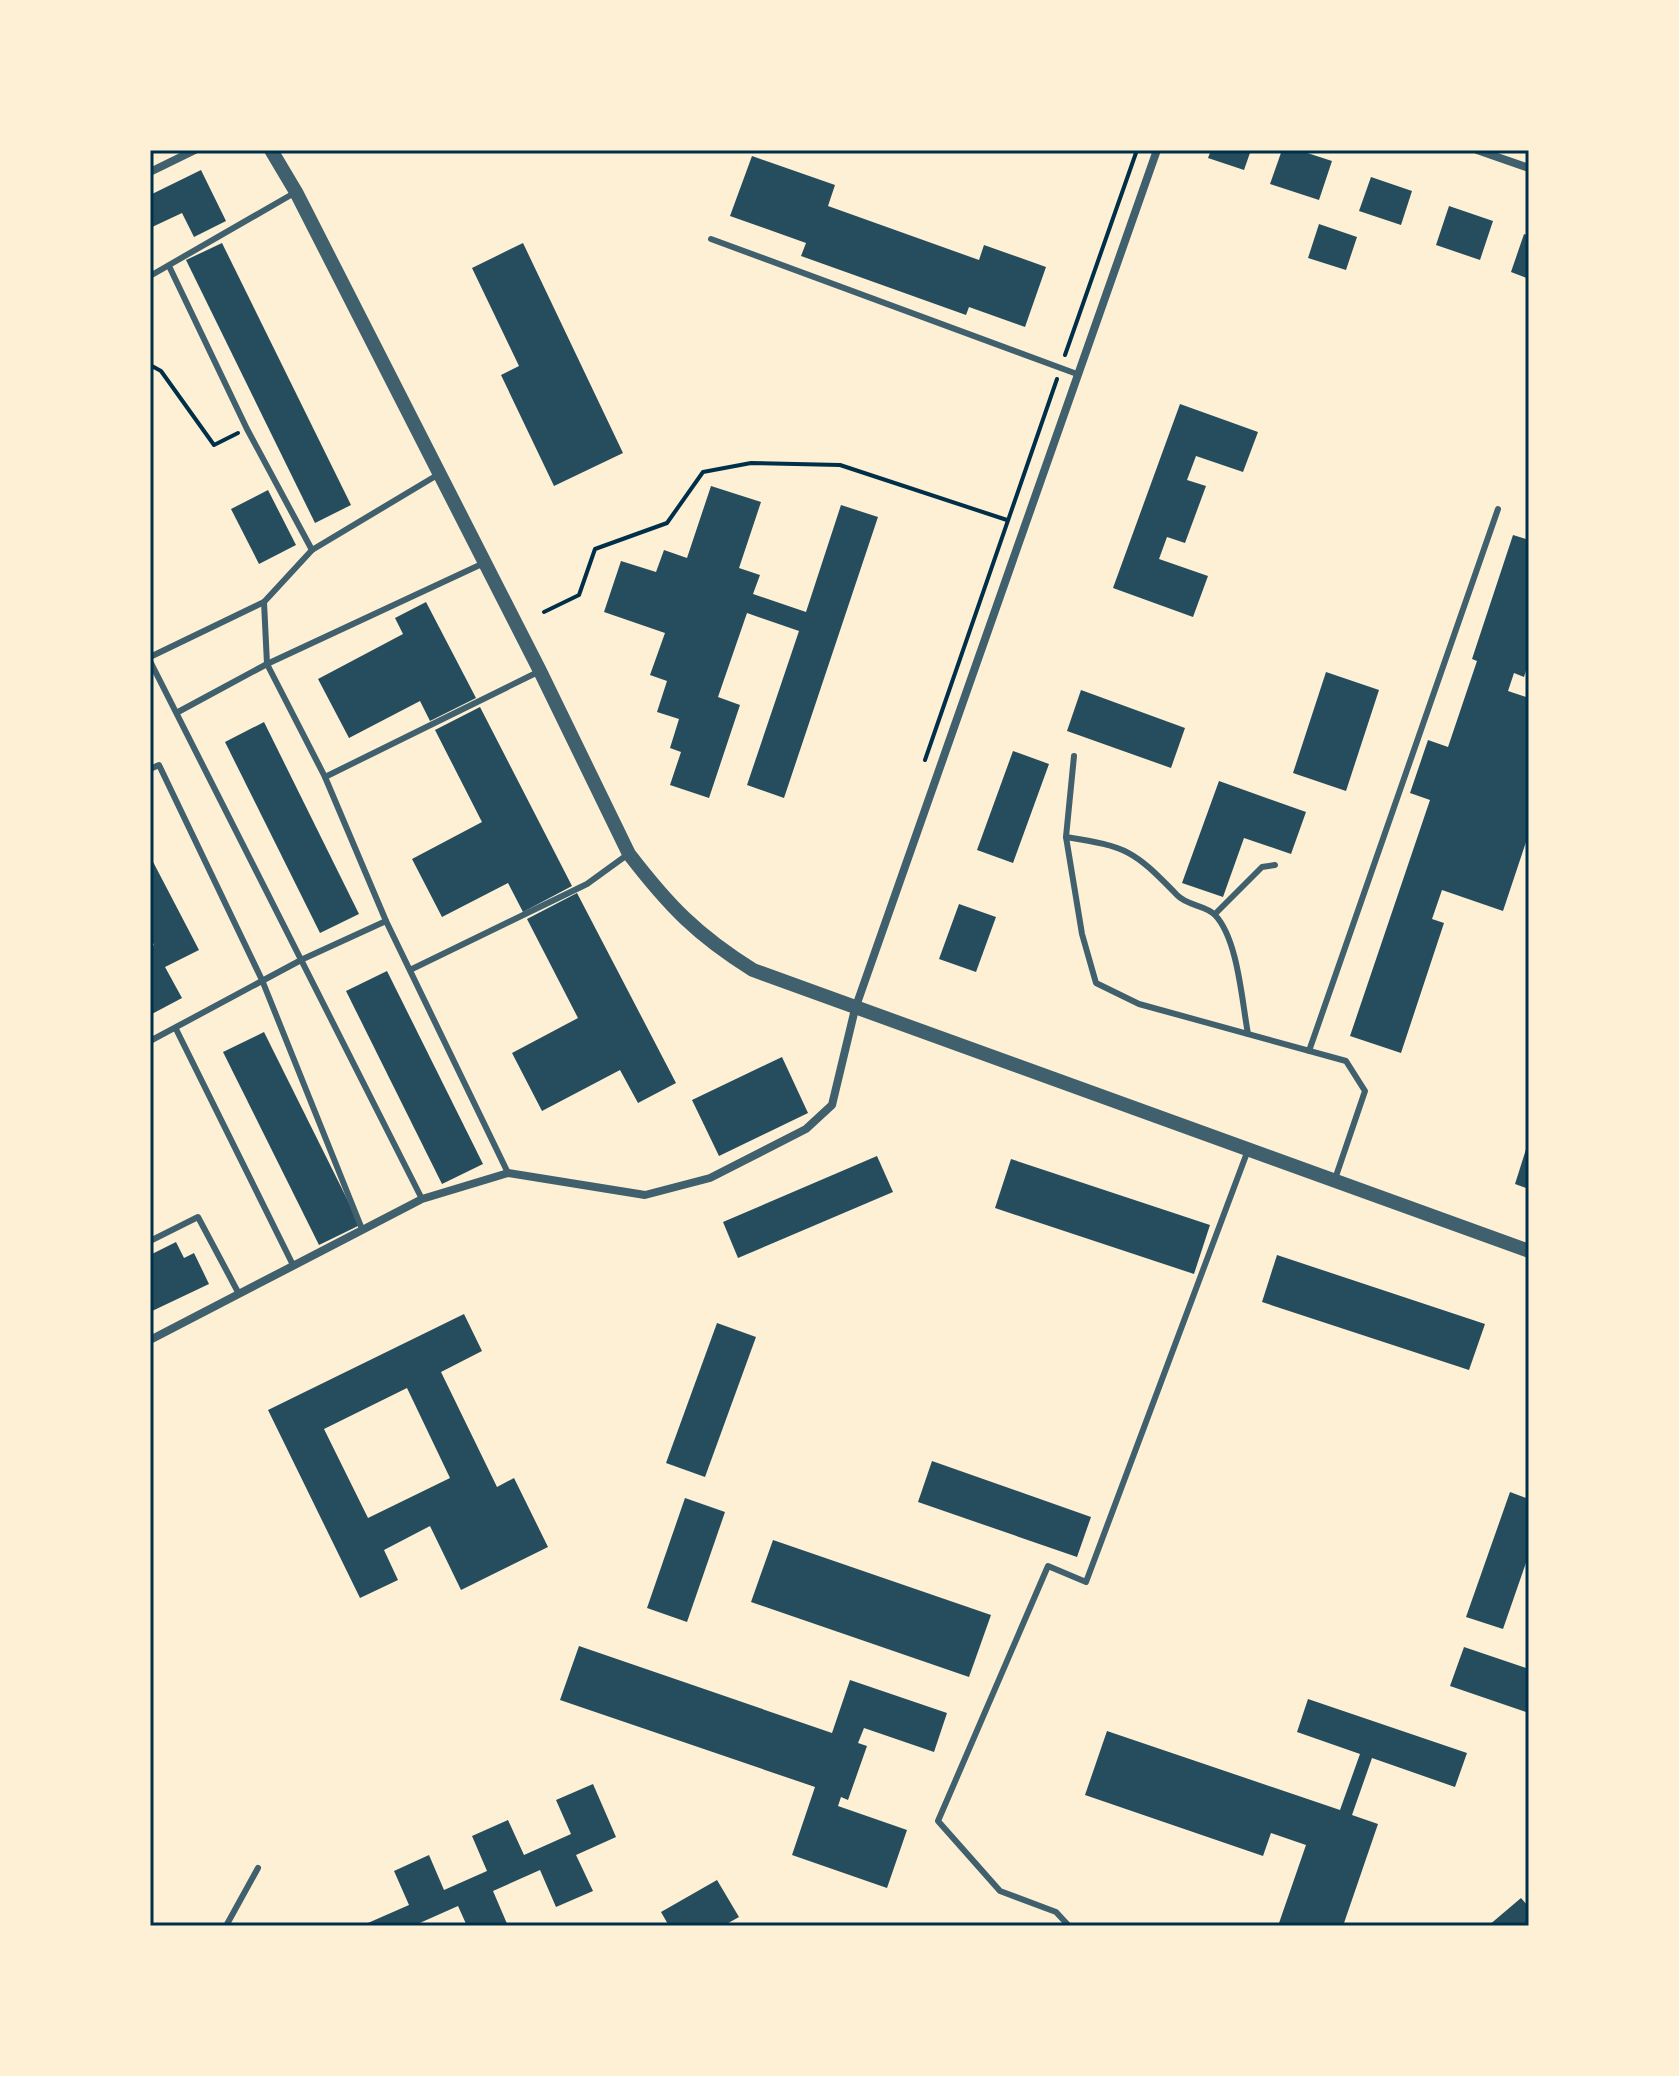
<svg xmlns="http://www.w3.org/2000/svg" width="1679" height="2076" viewBox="0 0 1679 2076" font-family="'Noto Sans',sans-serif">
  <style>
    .building { fill: #264d5e; fill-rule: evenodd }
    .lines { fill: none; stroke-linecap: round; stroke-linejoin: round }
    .path { stroke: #003049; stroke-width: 4 }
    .service { stroke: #3f606c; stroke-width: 6 }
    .minor { stroke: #3f606c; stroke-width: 8 }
    .tertiary { stroke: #3f606c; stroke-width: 14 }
    .neatline { fill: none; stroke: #003049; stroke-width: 3 }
  </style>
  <rect width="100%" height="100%" fill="#fdf0d5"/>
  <!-- building -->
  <g class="building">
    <path d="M1211 150H1251L1244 170 1208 158Z"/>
    <path d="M1282 150H1298L1332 161 1319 200 1270 184Z"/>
    <path d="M752 156 835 185 828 206 979 260 984 245 1046 267 1025 327 969 307 966 315 801 256 806 243 730 216Z"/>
    <path d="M201 170 226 221 194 237 182 213 150 228V195Z"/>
    <path d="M1371 177 1412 191 1401 225 1359 211Z"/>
    <path d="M1449 206 1493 221 1480 260 1436 245Z"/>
    <path d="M1319 224 1357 237 1346 270 1308 258Z"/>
    <path d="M1524 234 1529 236V279L1511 272Z"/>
    <path d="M222 243 351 505 315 523 186 260Z"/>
    <path d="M523 243 623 453 554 486 501 375 519 366 472 268Z"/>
    <path d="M1180 404 1258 432 1243 472 1196 456 1187 480 1206 486 1185 543 1167 537 1159 559 1208 576 1193 617 1113 588Z"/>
    <path d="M711 486 761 502 739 568 760 575 753 594 806 612 841 505 878 517 784 798 747 785 799 631 747 613 718 697 740 705 709 798 670 785 681 752 670 748 679 719 657 712 667 681 650 675 665 633 604 612 621 561 656 572 664 550 687 558Z"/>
    <path d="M268 490 296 545 259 564 231 509Z"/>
    <path d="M1513 535 1529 540V661L1524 677 1514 673 1508 691 1529 698V833L1503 911 1442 890 1432 919 1444 923 1401 1053 1350 1036 1430 800 1410 793 1428 740 1448 747 1477 661 1472 659Z"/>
    <path d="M426 602 476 698 430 721 420 701 349 738 318 679 403 634 395 618Z"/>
    <path d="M1326 672 1379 690 1346 791 1293 773Z"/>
    <path d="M1081 690 1185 728 1171 768 1067 731Z"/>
    <path d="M480 707 572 886 523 912 508 883 442 917 412 859 482 822 435 730Z"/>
    <path d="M264 722 359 914 320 933 225 742Z"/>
    <path d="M1013 751 1049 764 1013 863 977 850Z"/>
    <path d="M1219 781 1306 812 1291 854 1244 838 1223 897 1182 883Z"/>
    <path d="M150 856 199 950 165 967 182 998 150 1015V948L154 945 150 937Z"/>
    <path d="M577 893 676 1083 638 1103 620 1070 542 1111 512 1053 578 1018 527 919Z"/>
    <path d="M959 904 996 917 976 972 939 959Z"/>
    <path d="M387 971 483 1164 442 1184 346 991Z"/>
    <path d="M264 1032 360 1225 319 1245 223 1052Z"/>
    <path d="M782 1057 808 1113 719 1156 692 1100Z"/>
    <path d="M1528 1143H1529V1189L1515 1184Z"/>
    <path d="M877 1156 893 1192 738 1258 723 1222Z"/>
    <path d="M1011 1159 1210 1225 1194 1274 995 1208Z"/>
    <path d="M176 1242 184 1258 194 1253 209 1284 150 1312V1255Z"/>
    <path d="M1277 1255 1485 1324 1469 1370 1262 1302Z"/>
    <path d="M464 1314 482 1351 441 1372 497 1487 514 1478 548 1547 461 1590 430 1526 384 1550 398 1580 360 1598 268 1410ZM407 1388 450 1478 368 1518 324 1429Z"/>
    <path d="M717 1323 756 1337 705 1477 666 1463Z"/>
    <path d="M932 1461 1091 1517 1077 1557 918 1502Z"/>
    <path d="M1510 1492 1529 1499V1554L1503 1629 1466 1617Z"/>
    <path d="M685 1498 725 1512 687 1622 647 1608Z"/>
    <path d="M773 1540 991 1615 969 1677 751 1602Z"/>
    <path d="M579 1646 832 1733 850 1680 947 1713 934 1752 864 1728 858 1743 867 1746 848 1800 841 1797 838 1806 907 1830 887 1888 792 1855 815 1787 560 1700Z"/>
    <path d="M1464 1647 1529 1669V1713L1450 1686Z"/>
    <path d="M1308 1699 1467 1753 1455 1787 1372 1758 1352 1815 1378 1824 1343 1926H1278L1306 1845 1271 1833 1263 1856 1085 1795 1107 1731 1340 1810 1360 1754 1297 1732Z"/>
    <path d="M593 1784 616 1837 576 1855 593 1891 556 1907 540 1870 493 1891 508 1926H467L458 1906 413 1926H361L409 1905 394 1871 429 1855 444 1890 487 1871 472 1836 508 1820 524 1855 571 1834 556 1800Z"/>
    <path d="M717 1880 739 1917 723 1926H669L661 1912Z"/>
    <path d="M1521 1898 1529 1907V1926H1488Z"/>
  </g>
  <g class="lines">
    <!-- path -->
    <g class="path">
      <path d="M1065 355 1137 150"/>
      <path d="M150 365 161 371 214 445 238 433"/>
      <path d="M544 612 579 595 595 549 667 523 703 472 751 463 840 465 1007 520"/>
      <path d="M925 760 1057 379"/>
    </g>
    <!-- service -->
    <g class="service">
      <path d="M711 239 1077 374"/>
      <path d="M169 266 247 429 312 550"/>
      <path d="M150 276 296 192"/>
      <path d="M439 474 312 550 264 602 267 664 325 777 386 921 508 1173"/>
      <path d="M150 657 264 602"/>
      <path d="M150 661 422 1199"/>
      <path d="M178 712 267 664 484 563"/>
      <path d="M1074 756 1066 837 1082 934 1096 983 1139 1004 1346 1061 1365 1091 1335 1179"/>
      <path d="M150 769 159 765 262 980 362 1229"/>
      <path d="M325 777 540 671"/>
      <path d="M1066 837C1128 847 1133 850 1177 895 1187 906 1206 905 1215 915 1238 939 1242 1002 1248 1034"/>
      <path d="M1215 914 1262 867 1275 865"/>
      <path d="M412 969 587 884 627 855"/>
      <path d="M176 1029 293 1265"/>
      <path d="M150 1041 303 959 386 921"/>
      <path d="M1309 1051 1498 509"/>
      <path d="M150 1241 198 1217 239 1294"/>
      <path d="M226 1926 258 1868"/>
      <path d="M1069 1926 1056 1912 1000 1891 938 1821 1048 1566 1086 1582 1248 1150"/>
    </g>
    <!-- minor -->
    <g class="minor">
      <path d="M1477 150 1529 168"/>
      <path d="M150 172 195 150"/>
      <path d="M150 1340 422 1199 508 1173 645 1195 710 1178 806 1129 832 1105 855 1009 1157 150"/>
    </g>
    <!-- tertiary -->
    <path class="tertiary" d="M271 150 296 192 540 671 629 854C669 906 697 935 753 970L1529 1251"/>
  </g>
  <!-- border -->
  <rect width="1679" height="2076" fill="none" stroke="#fdf0d5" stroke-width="304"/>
  <rect x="152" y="152" width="1375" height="1772" class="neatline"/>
</svg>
